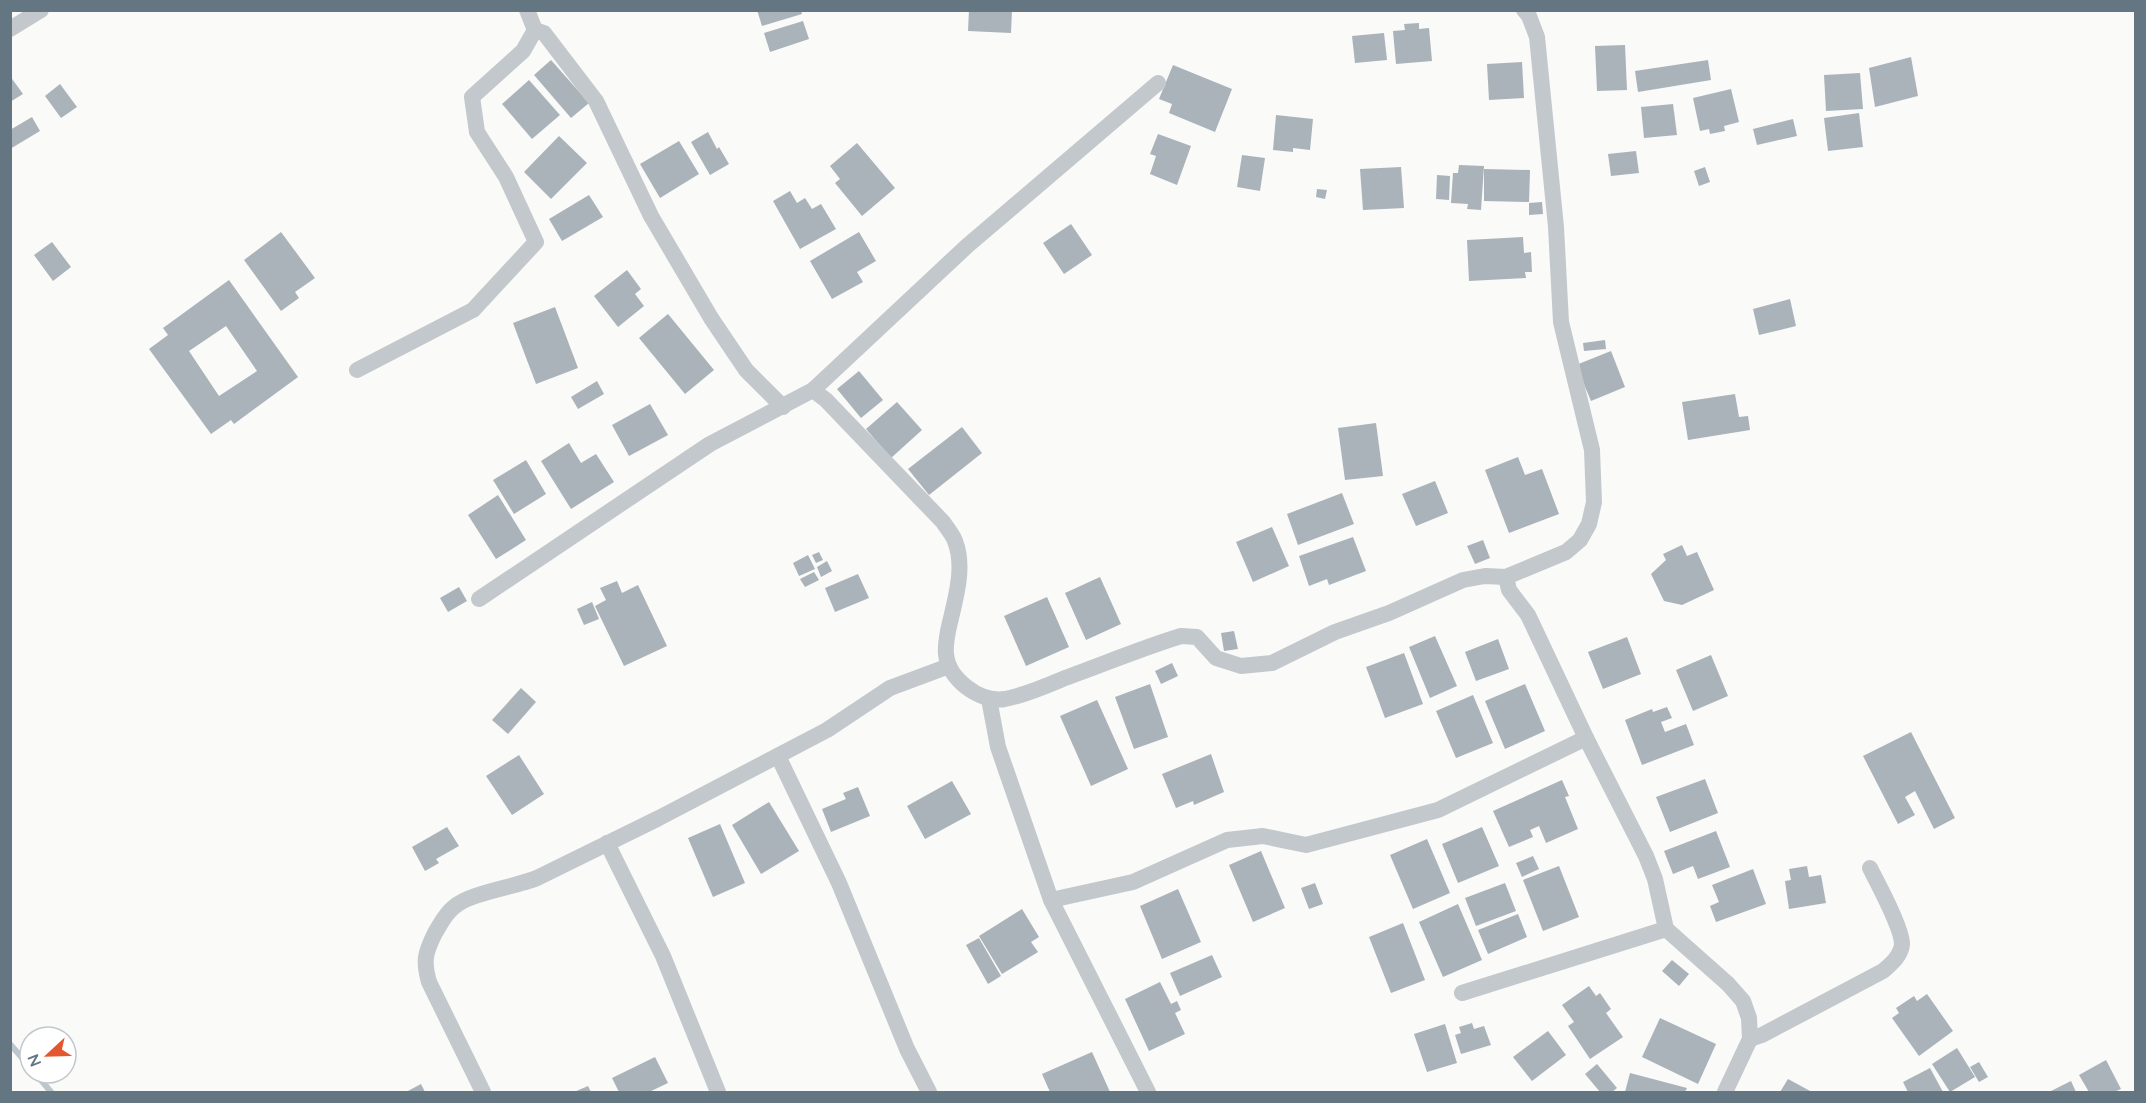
<svg xmlns="http://www.w3.org/2000/svg" width="2146" height="1103" viewBox="0 0 2146 1103" font-family="Quicksand,sans-serif">
  <style>
    .lines { fill: none; stroke-linecap: round; stroke-linejoin: round }
    .stream { stroke: #bbc7cb; stroke-width: 6 }
    .building { fill: #aab3b9; fill-rule: evenodd }
    .minor { stroke: #c3c8cc; stroke-width: 16 }
  </style>
  <rect width="100%" height="100%" fill="#fafaf8"/>
  <g class="lines">
    <!-- stream -->
    <g class="stream">
      <path d="M10 1044 30 1067"/>
      <path d="M35 1073 51 1092"/>
    </g>
  </g>
  <!-- building -->
  <g class="building">
    <path d="M757 10H801L802 14 762 26Z"/>
    <path d="M969 10H1012L1011 33 968 31Z"/>
    <path d="M803 21 809 39 770 52 764 33Z"/>
    <path d="M1419 23V29L1429 28 1432 61 1396 64 1393 31 1405 30 1404 24Z"/>
    <path d="M1384 33 1387 60 1355 63 1352 36Z"/>
    <path d="M1625 45 1627 90 1597 91 1595 46Z"/>
    <path d="M1911 57 1918 96 1875 107 1869 68Z"/>
    <path d="M551 60 589 103 571 118 534 75Z"/>
    <path d="M1708 60 1711 80 1638 92 1635 71Z"/>
    <path d="M1522 62 1524 98 1489 100 1487 64Z"/>
    <path d="M1173 65 1232 89 1215 132 1169 113 1172 104 1159 99Z"/>
    <path d="M1860 73 1863 109 1826 111 1824 75Z"/>
    <path d="M10 76 23 94 10 102Z"/>
    <path d="M529 80 560 115 532 139 502 104Z"/>
    <path d="M60 84 77 107 61 118 45 96Z"/>
    <path d="M1731 89 1739 122 1724 126 1725 131 1710 134 1709 129 1700 131 1693 98Z"/>
    <path d="M1673 104 1677 135 1644 138 1641 107Z"/>
    <path d="M1859 113 1863 147 1828 151 1824 118Z"/>
    <path d="M1276 115 1313 119 1310 150 1293 148V152L1273 150Z"/>
    <path d="M32 117 40 131 10 149V130Z"/>
    <path d="M1793 119 1797 136 1757 145 1753 129Z"/>
    <path d="M708 132 717 149 719 147 729 164 710 175 691 142Z"/>
    <path d="M1158 134 1191 146 1177 185 1150 174 1156 156 1150 154Z"/>
    <path d="M559 136 587 163 551 199 524 172Z"/>
    <path d="M679 141 699 174 660 198 640 164Z"/>
    <path d="M857 143 895 188 862 216 835 183 840 179 830 166Z"/>
    <path d="M1636 151 1639 173 1611 176 1608 154Z"/>
    <path d="M1242 155 1265 158 1260 191 1237 187Z"/>
    <path d="M1459 165 1484 166 1481 210 1467 209 1468 204 1451 203 1453 173H1458Z"/>
    <path d="M1401 167 1404 208 1363 210 1360 169Z"/>
    <path d="M1705 167 1710 182 1699 186 1694 171Z"/>
    <path d="M1484 169 1530 170 1529 202 1484 201Z"/>
    <path d="M1437 175 1450 176 1449 200 1436 199Z"/>
    <path d="M1317 189 1327 190 1325 199 1316 197Z"/>
    <path d="M790 191 797 203 805 198 812 209 821 204 836 229 800 249 773 201Z"/>
    <path d="M589 195 603 217 562 241 549 219Z"/>
    <path d="M1542 202 1543 214 1529 215V203Z"/>
    <path d="M1071 224 1092 255 1064 274 1043 243Z"/>
    <path d="M281 232 315 278 295 292 299 298 281 311 244 260Z"/>
    <path d="M859 232 876 261 857 272 863 282 832 299 810 261Z"/>
    <path d="M1523 237 1524 253 1531 252 1532 272H1525L1526 278 1469 281 1467 240Z"/>
    <path d="M52 242 71 267 53 281 34 255Z"/>
    <path d="M627 270 641 289 635 294 644 306 618 327 594 296Z"/>
    <path d="M229 280 298 377 234 424 231 420 211 434 149 349 168 335 163 328ZM226 326 257 371 219 396 189 351Z"/>
    <path d="M1790 299 1796 326 1759 335 1753 309Z"/>
    <path d="M555 307 578 368 536 384 513 323Z"/>
    <path d="M668 314 714 370 685 394 639 338Z"/>
    <path d="M1605 340 1606 349 1584 351 1583 343Z"/>
    <path d="M1611 351 1625 387 1591 401 1576 365Z"/>
    <path d="M859 371 883 400 861 418 837 389Z"/>
    <path d="M597 381 604 394 578 409 571 397Z"/>
    <path d="M1735 394 1739 417 1748 416 1750 430 1688 440 1682 402Z"/>
    <path d="M897 402 922 430 891 458 866 429Z"/>
    <path d="M650 404 668 435 629 456 612 425Z"/>
    <path d="M1376 423 1383 476 1345 480 1338 428Z"/>
    <path d="M962 427 982 453 929 495 908 469Z"/>
    <path d="M569 443 581 463 596 454 614 482 571 509 541 461Z"/>
    <path d="M1518 457 1525 475 1542 469 1559 514 1509 533 1485 470Z"/>
    <path d="M526 460 546 494 514 514 493 480Z"/>
    <path d="M1435 481 1448 513 1416 526 1402 494Z"/>
    <path d="M1342 493 1354 524 1298 545 1287 514Z"/>
    <path d="M498 495 526 540 496 559 468 515Z"/>
    <path d="M1272 527 1289 566 1253 582 1236 542Z"/>
    <path d="M1353 537 1366 571 1329 585 1327 579 1309 586 1299 556Z"/>
    <path d="M1483 540 1490 558 1475 564 1467 546Z"/>
    <path d="M1682 545 1687 556 1697 552 1714 590 1682 605 1664 601 1651 574 1666 560 1663 554Z"/>
    <path d="M819 552 823 560 816 563 812 555Z"/>
    <path d="M808 555 815 569 799 576 793 563Z"/>
    <path d="M827 561 832 571 821 577 817 567Z"/>
    <path d="M814 572 819 580 805 587 800 579Z"/>
    <path d="M858 574 869 598 835 612 825 588Z"/>
    <path d="M1100 577 1121 624 1086 640 1065 593Z"/>
    <path d="M617 581 622 593 638 585 667 646 624 666 595 606 606 600 600 588Z"/>
    <path d="M459 587 467 601 448 612 440 598Z"/>
    <path d="M1047 597 1069 647 1026 666 1004 616Z"/>
    <path d="M592 602 599 619 584 625 577 609Z"/>
    <path d="M1234 631 1238 649 1224 651 1221 633Z"/>
    <path d="M1435 636 1457 686 1430 698 1409 647Z"/>
    <path d="M1627 637 1641 674 1603 689 1588 652Z"/>
    <path d="M1498 639 1509 669 1476 681 1465 652Z"/>
    <path d="M1404 653 1423 704 1385 718 1366 667Z"/>
    <path d="M1711 655 1728 696 1693 711 1676 670Z"/>
    <path d="M1172 663 1178 676 1161 684 1155 671Z"/>
    <path d="M1150 684 1168 737 1134 749 1115 697Z"/>
    <path d="M1525 684 1545 731 1505 749 1485 701Z"/>
    <path d="M521 688 536 702 508 734 492 720Z"/>
    <path d="M1473 695 1493 743 1456 758 1436 711Z"/>
    <path d="M1097 700 1128 769 1091 786 1060 716Z"/>
    <path d="M1667 707 1672 718 1661 722 1665 732 1686 724 1694 745 1642 765 1625 720 1652 709 1653 712Z"/>
    <path d="M1911 732 1955 818 1934 829 1915 791 1905 797 1915 815 1898 824 1863 756Z"/>
    <path d="M1211 754 1224 792 1194 805 1193 801 1176 808 1162 774Z"/>
    <path d="M519 755 544 794 512 815 486 776Z"/>
    <path d="M1705 779 1718 813 1670 832 1656 797Z"/>
    <path d="M1562 780 1569 796 1565 797 1578 829 1546 843 1539 826 1530 830 1533 837 1509 847 1493 811Z"/>
    <path d="M952 781 971 814 925 839 907 806Z"/>
    <path d="M858 787 870 816 831 832 822 809 846 799 843 793Z"/>
    <path d="M769 802 799 851 761 874 732 825Z"/>
    <path d="M720 824 745 883 713 897 688 838Z"/>
    <path d="M447 827 459 846 436 859 439 863 425 871 412 847Z"/>
    <path d="M1482 827 1499 866 1458 883 1442 844Z"/>
    <path d="M1716 831 1730 867 1698 879 1693 866 1673 874 1664 851Z"/>
    <path d="M1427 839 1450 893 1413 909 1390 855Z"/>
    <path d="M1261 851 1285 908 1253 922 1229 865Z"/>
    <path d="M1533 856 1539 869 1522 877 1516 863Z"/>
    <path d="M1559 866 1579 917 1543 931 1523 880Z"/>
    <path d="M1807 866 1809 877 1821 875 1826 903 1789 909 1785 881 1791 880 1789 869Z"/>
    <path d="M1753 869 1766 904 1716 922 1710 906 1719 902 1712 885Z"/>
    <path d="M1315 883 1323 904 1309 909 1301 888Z"/>
    <path d="M1505 883 1516 911 1476 926 1465 898Z"/>
    <path d="M1178 889 1201 942 1162 959 1140 906Z"/>
    <path d="M1458 904 1482 960 1443 977 1419 922Z"/>
    <path d="M1022 909 1039 937 1031 942 1038 952 1002 974 979 936Z"/>
    <path d="M1518 914 1527 937 1488 954 1478 930Z"/>
    <path d="M1403 923 1425 980 1391 993 1369 937Z"/>
    <path d="M979 938 1001 976 988 984 966 945Z"/>
    <path d="M1212 955 1222 977 1180 996 1170 973Z"/>
    <path d="M1672 960 1689 974 1679 986 1662 971Z"/>
    <path d="M1160 982 1171 1004 1177 1001 1181 1010 1175 1013 1185 1034 1149 1051 1125 999Z"/>
    <path d="M1589 986 1596 996 1600 993 1611 1009 1606 1013 1623 1037 1590 1059 1568 1026 1574 1022 1562 1005Z"/>
    <path d="M1927 994 1953 1031 1919 1056 1892 1018 1899 1013 1896 1008 1914 996 1917 1001Z"/>
    <path d="M1660 1018 1716 1044 1698 1084 1642 1057Z"/>
    <path d="M1472 1023 1474 1029 1484 1026 1491 1045 1461 1054 1455 1035 1461 1033 1459 1027Z"/>
    <path d="M1445 1024 1457 1063 1427 1072 1414 1034Z"/>
    <path d="M1548 1031 1566 1055 1532 1081 1513 1057Z"/>
    <path d="M1957 1048 1975 1077 1950 1092 1932 1064Z"/>
    <path d="M1092 1052 1110 1092H1050L1042 1074Z"/>
    <path d="M655 1057 668 1083 649 1092H619L612 1078Z"/>
    <path d="M2106 1060 2121 1089 2114 1092H2089L2079 1075Z"/>
    <path d="M1979 1062 1988 1077 1979 1082 1970 1067Z"/>
    <path d="M1597 1064 1617 1088 1612 1092H1600L1585 1074Z"/>
    <path d="M1930 1068 1943 1092H1908L1903 1082Z"/>
    <path d="M1630 1073 1687 1088 1685 1092H1625Z"/>
    <path d="M1788 1079 1812 1092H1780Z"/>
    <path d="M2071 1081 2076 1092H2049Z"/>
    <path d="M421 1084 425 1092H406Z"/>
    <path d="M588 1086 591 1092H574Z"/>
  </g>
  <g class="lines">
    <!-- minor -->
    <g class="minor">
      <path d="M10 29 41 10"/>
      <path d="M535 30 544 33 596 101 651 216 711 318 746 370 783 407"/>
      <path d="M357 370 473 310 536 242 506 177 477 132 472 97 523 51 535 30 527 10"/>
      <path d="M813 390 967 246 1158 83"/>
      <path d="M1506 577 1566 552 1580 540 1589 524 1594 502 1592 450 1561 322 1556 227 1537 37 1529 16 1524 10"/>
      <path d="M479 599 710 444 813 390 826 400 943 522C947 528 953 535 955 541 966 569 954 603 948 631 947 638 945 646 946 654 948 679 980 703 1005 699 1026 695 1046 686 1065 678 1104 664 1142 648 1181 636L1197 637 1216 658 1241 666 1272 663 1335 632 1389 613 1463 580 1485 576 1506 577 1509 590 1528 615 1586 738 1646 856 1655 879 1666 929 1728 984 1743 1001 1749 1018 1750 1039 1725 1092"/>
      <path d="M989 699 998 747 1051 900 1133 882 1227 840 1263 836 1306 845 1438 810 1586 738"/>
      <path d="M778 756 839 883 907 1049 929 1092"/>
      <path d="M607 843 663 956 718 1092"/>
      <path d="M1051 900 1148 1092"/>
      <path d="M1462 993 1666 929"/>
      <path d="M1750 1039 1762 1035 1883 971C1891 964 1901 956 1902 944 1902 928 1878 884 1870 868"/>
      <path d="M483 1092 429 982C423 961 425 953 435 933 441 923 445 914 454 907 469 893 515 887 537 878L659 818 827 730 890 688 949 666"/>
    </g>
  </g>
  <!-- border -->
  <rect width="2146" height="1103" fill="none" stroke="#657683" stroke-width="24"/>
  <!-- north arrow -->
  <g transform="translate(48 1055) rotate(248)"><circle r="28" fill="#ffffff" stroke="#c1c8cd" stroke-width="1.5"/>
  <path d="M0-4.5L10 22L0 15L-10 22Z" fill="#e4572e"/>
  <text y="-9" font-size="16" font-weight="bold" text-anchor="middle" fill="#657683">N</text>
  </g>
</svg>
